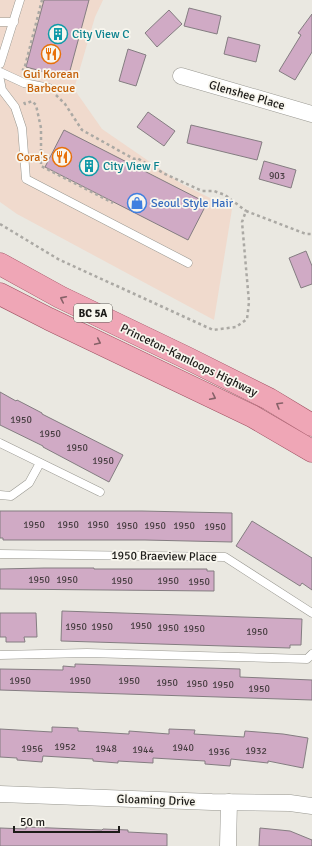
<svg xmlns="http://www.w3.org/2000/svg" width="312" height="846" viewBox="0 0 312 846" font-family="Signika,sans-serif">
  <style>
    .commercial { fill: #f0dacd }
    .building { fill: #d0aac5; stroke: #847d81 }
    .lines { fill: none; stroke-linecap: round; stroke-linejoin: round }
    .service-casing { stroke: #989790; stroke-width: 9 }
    .minor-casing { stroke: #989790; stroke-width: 17 }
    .primary-casing { stroke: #9e4f60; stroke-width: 23 }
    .path { stroke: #aba9a4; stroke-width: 2.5; stroke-dasharray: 3 3; stroke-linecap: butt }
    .service { stroke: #fff; stroke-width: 8 }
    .minor { stroke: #fff; stroke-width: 16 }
    .primary { stroke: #efa6b6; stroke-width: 22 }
    .oneway { stroke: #866168 }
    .labels { text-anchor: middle; stroke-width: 3.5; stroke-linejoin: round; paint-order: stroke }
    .number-label { font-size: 10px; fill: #4a4044 }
    .shield { fill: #f8f6ee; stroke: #5f5d59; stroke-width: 1 }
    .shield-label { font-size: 11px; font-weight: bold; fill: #1d1c19 }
    .culture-label { font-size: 12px; fill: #0d838f; stroke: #f8f6ee; text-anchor: start }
    .food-label { font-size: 12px; fill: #c56008; stroke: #f8f6ee }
    .street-label { font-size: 12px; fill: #1d1c19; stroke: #f8f6ee }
    .shop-label { font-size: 12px; fill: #366cbe; stroke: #f8f6ee; text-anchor: start }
  </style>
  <rect width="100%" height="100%" fill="#eae8e1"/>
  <!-- commercial -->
  <path class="commercial" d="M0 0H103L95 17 74 89 102 129 182 184 232 209 214 320 17 214 0 202Z"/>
  <!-- building -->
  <g class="building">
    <path d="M44 0H89L68 78 26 67Z"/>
    <path d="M189 8 221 16 217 34 184 26Z"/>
    <path d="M169 10 182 24 157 47 145 33Z"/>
    <path d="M312 14V52L295 80 279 71 301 35 298 33Z"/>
    <path d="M228 37 260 45 256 62 224 54Z"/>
    <path d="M128 49 146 55 136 86 119 81Z"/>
    <path d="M148 112 175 131 164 146 137 127Z"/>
    <path d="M191 125 262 142 257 160 187 143Z"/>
    <path d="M64 130 207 203 188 240 45 167Z"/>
    <path d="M264 161 296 170 291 188 259 179Z"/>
    <path d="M306 251 312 266V284L301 288 289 258Z"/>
    <path d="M0 392 16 401 17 400 42 413V414L123 455 109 482 43 447V446L0 425Z"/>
    <path d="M0 511H142L232 513V542L145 540H3V538H0Z"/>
    <path d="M252 521 312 558V590L302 583 300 586 236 546Z"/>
    <path d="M44 568H94V569H207V571H214V591L0 589V569Z"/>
    <path d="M62 611 302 619 301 645H290V648L61 641Z"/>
    <path d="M0 613H36L37 637H24L25 642H6V637H0Z"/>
    <path d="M75 664 240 669V677L312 680V700L0 690V669L63 670V666L75 667Z"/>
    <path d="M52 727 78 728V731L129 734V731L169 734V729L195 730 194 734 244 737 245 731 283 734 308 738 303 768 268 761V763L231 759 230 766 205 764V761L153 758V763L118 761V763L93 761V759L43 756 42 762 17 760V758L0 757V729L52 732Z"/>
    <path d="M26 827 102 830 103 829 128 830V832L167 834V846H0V828L26 829Z"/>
    <path d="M260 828 290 831 312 840V846H259Z"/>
  </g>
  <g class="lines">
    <!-- service casing -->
    <g class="service-casing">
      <g id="service">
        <path d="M0 22H14"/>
        <path d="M0 64 20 0"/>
        <path d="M0 72 24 83 49 88"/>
        <path d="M0 80 2 90 15 107 22 128 26 179 188 263"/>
        <path d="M0 443 100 492"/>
        <path d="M0 495 11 496 29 483 40 463"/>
        <path d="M0 554 225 557 312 613"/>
        <path d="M0 655 87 653 307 659 312 654"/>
      </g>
    </g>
    <!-- minor casing -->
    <g class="minor-casing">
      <g id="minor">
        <path d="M181 76 312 114"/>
        <path d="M0 794 212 802 290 803 312 806"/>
        <path d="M228 846 229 802"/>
      </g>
    </g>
    <!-- primary casing -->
    <g class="primary-casing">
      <g id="primary">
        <path d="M0 264 60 297 187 358 269 399 312 425"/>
        <path d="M0 294 49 319 252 416 312 451"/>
      </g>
    </g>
    <!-- path -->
    <g class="path">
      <path d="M22 69 24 70 42 0"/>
      <path d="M56 95 65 104 82 130 134 159 137 158 165 174 202 191H214L225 195 246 211"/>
      <path d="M24 102 25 104 32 101 36 105 41 128V166L113 203"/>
      <path d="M0 224 58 259 213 330 236 327 247 319 249 302 242 222 246 211 306 234H312"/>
    </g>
    <!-- service -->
    <use href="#service" class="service"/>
    <!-- minor -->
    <use href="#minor" class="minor"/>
    <!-- primary -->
    <use href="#primary" class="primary"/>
  </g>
  <!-- one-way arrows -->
  <defs><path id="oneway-chevron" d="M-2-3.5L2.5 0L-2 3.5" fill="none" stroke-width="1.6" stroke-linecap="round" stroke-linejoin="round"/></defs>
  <g class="oneway">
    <use href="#oneway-chevron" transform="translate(63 299) rotate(-154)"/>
    <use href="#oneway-chevron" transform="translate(98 342) rotate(25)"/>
    <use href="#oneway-chevron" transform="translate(213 397) rotate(26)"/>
    <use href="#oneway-chevron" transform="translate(279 405) rotate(-149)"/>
  </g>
  <!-- icons -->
  <defs>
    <g id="building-ring" transform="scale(1)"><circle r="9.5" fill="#f8f6ee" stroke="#0f9aa8" stroke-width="1.5"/><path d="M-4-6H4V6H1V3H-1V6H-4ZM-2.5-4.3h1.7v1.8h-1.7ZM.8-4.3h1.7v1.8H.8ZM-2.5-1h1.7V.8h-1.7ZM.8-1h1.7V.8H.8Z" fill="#0f9aa8"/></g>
    <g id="restaurant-ring" transform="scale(1)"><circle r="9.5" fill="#f8f6ee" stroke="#e8710a" stroke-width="1.5"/><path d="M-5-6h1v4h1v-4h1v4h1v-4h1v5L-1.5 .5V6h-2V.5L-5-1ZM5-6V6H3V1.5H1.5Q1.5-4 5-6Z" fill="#e8710a"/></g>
    <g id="shop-ring" transform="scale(1)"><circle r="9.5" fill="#f8f6ee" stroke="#3f7fe0" stroke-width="1.5"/><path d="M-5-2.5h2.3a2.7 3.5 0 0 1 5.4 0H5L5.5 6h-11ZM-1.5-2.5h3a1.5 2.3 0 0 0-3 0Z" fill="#3f7fe0"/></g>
  </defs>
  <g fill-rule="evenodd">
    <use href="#building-ring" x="58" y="34"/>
    <use href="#restaurant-ring" x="51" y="54"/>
    <use href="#restaurant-ring" x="62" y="157"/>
    <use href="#building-ring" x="89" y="166"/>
    <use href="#shop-ring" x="137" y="203"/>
  </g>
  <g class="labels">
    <!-- number labels -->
    <g class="number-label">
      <text x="277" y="179">903</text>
      <text x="21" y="423">1950</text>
      <text x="50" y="437">1950</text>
      <text x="77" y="451">1950</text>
      <text x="103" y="464">1950</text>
      <text x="34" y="528">1950</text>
      <text x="68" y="528">1950</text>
      <text x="98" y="528">1950</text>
      <text x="127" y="529">1950</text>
      <text x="155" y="529">1950</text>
      <text x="184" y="529">1950</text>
      <text x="215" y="530">1950</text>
      <text x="39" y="583">1950</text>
      <text x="67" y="583">1950</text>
      <text x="122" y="584">1950</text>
      <text x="168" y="584">1950</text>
      <text x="199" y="585">1950</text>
      <text x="141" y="629">1950</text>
      <text x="76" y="630">1950</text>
      <text x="102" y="630">1950</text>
      <text x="168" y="631">1950</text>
      <text x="194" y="632">1950</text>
      <text x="257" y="635">1950</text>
      <text x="20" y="684">1950</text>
      <text x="80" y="684">1950</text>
      <text x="129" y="684">1950</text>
      <text x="167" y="686">1950</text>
      <text x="197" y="687">1950</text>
      <text x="223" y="688">1950</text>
      <text x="259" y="692">1950</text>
      <text x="65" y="750">1952</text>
      <text x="183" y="751">1940</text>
      <text x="32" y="752">1956</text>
      <text x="106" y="752">1948</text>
      <text x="143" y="753">1944</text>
      <text x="256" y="754">1932</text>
      <text x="219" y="755">1936</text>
    </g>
    <!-- shield labels -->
    <rect class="shield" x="74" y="304" width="38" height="18" rx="3"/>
    <g class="shield-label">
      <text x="93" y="317">BC 5A</text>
    </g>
    <!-- culture labels -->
    <g class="culture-label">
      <text x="72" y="38">City View C</text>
      <text x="103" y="170">City View F</text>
    </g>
    <!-- food labels -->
    <g class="food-label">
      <text x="51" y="78">Gui Korean<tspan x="51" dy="14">Barbecue</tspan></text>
      <text x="48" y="161" text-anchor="end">Cora's</text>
    </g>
    <!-- street labels -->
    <g class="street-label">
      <text transform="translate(247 95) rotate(16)" y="4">Glenshee Place</text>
      <text transform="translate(189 360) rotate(26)" y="4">Princeton-Kamloops Highway</text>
      <text transform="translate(164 556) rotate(1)" y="4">1950 Braeview Place</text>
      <text transform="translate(156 800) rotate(2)" y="4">Gloaming Drive</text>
    </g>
    <!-- shop labels -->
    <g class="shop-label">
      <text x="151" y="207">Seoul Style Hair</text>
    </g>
  </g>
  <!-- scale -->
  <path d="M14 826v6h105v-6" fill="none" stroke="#1d1c19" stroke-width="2"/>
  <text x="20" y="826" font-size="12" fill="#1d1c19" stroke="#f8f6ee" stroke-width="3" paint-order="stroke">50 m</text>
</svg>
